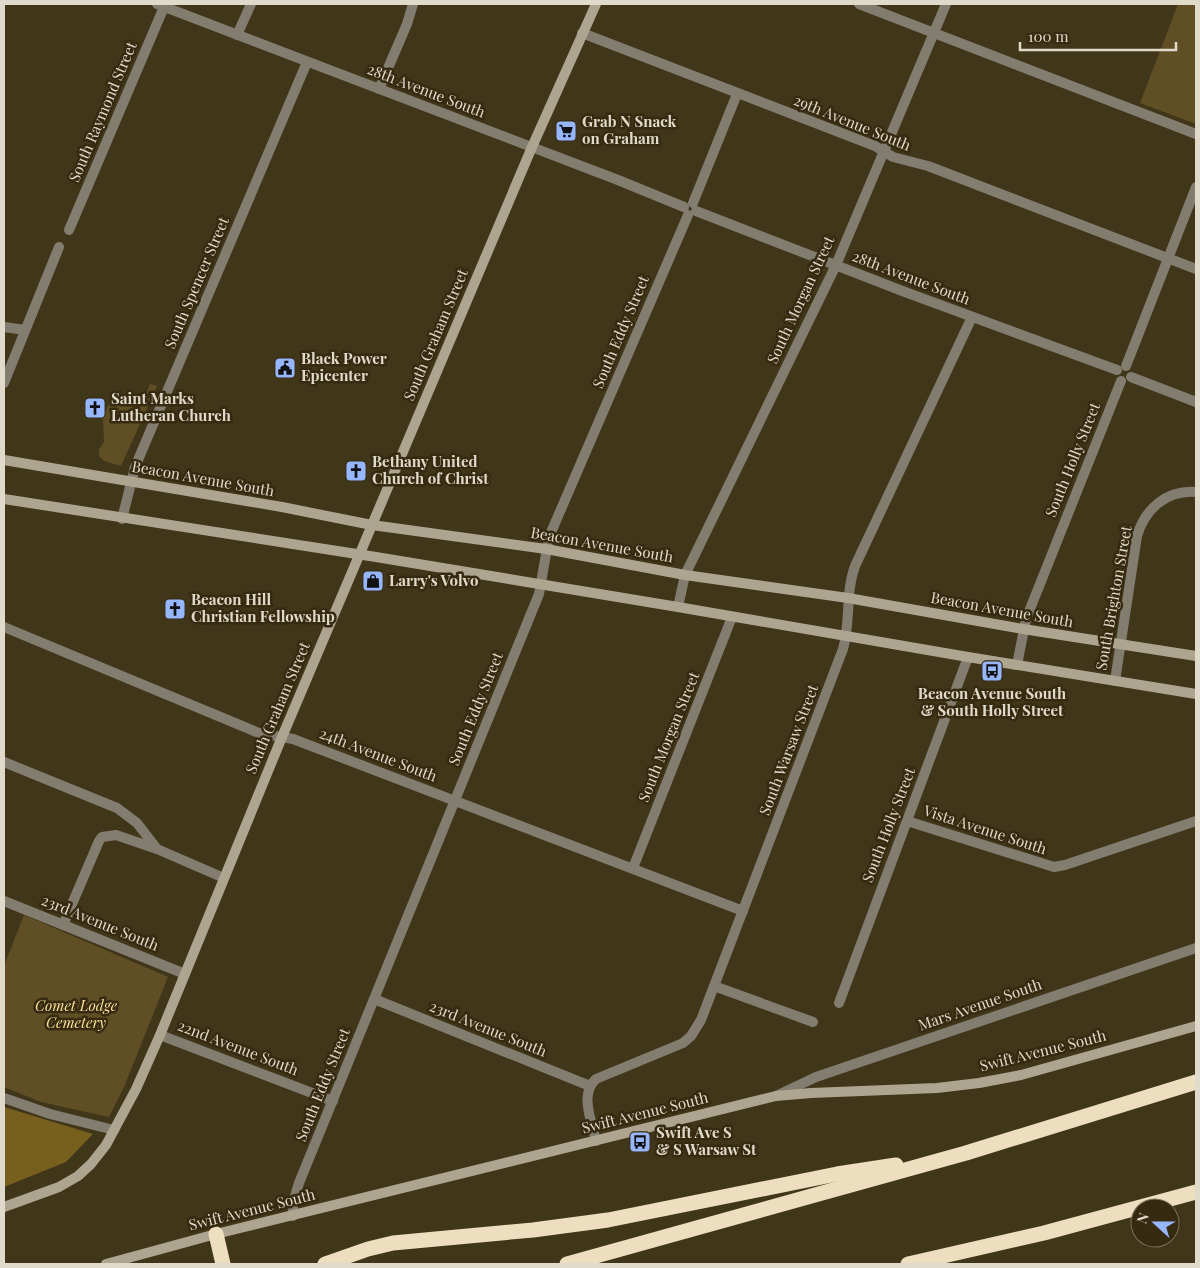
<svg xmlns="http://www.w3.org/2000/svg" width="1200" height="1268" viewBox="0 0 1200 1268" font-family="'Playfair Display',serif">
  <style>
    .green { fill: #604f24 }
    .forest { fill: #775f1e }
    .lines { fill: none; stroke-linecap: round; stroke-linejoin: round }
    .street { stroke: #837d70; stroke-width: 10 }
    .secondary { stroke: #ada590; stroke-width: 10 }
    .highway { stroke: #ecdebe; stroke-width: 15 }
    .labels { text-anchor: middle; stroke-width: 5; stroke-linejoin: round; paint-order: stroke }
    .street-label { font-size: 15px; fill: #e0daca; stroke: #362b10 }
    .poi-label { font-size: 15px; font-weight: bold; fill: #e0daca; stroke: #362b10; text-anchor: start }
    .park-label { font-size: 15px; font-style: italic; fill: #fcdf99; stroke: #362b10 }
  </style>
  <rect width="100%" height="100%" fill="#40361a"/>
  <!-- green -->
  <g class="green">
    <path d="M1178 4H1196V124L1140 103Z"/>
    <path d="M150 384 157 386 121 466 104 461 99 456V449L104 442 103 419 114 391 143 401Z"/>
    <path d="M24 915 168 977 124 1087 109 1117 41 1102 4 1087V966Z"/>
  </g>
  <!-- forest -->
  <path class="forest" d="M4 1107 93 1134 66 1162 4 1187Z"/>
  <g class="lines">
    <!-- street -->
    <g class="street">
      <path d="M157 4 618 180 684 207"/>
      <path d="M859 4 1196 134"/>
      <path d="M582 33 875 146 893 157 928 166 1196 269"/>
      <path d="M237 35 251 4"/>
      <path d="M379 89 407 24 413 4"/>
      <path d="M693 203 737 94"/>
      <path d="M696 211 905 292 1117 370"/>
      <path d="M69 230 164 7"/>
      <path d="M4 327 25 330"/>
      <path d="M1126 366 1196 187"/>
      <path d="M1131 377 1196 402"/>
      <path d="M4 383 59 247"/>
      <path d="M122 519 135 467 307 62"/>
      <path d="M678 607 685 575 836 265 946 4"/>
      <path d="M4 627 259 733 293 739 743 911"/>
      <path d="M1017 665 1026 619 1121 381"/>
      <path d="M1115 681 1137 536C1145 509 1166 490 1196 492"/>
      <path d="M4 762 117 808 137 823 157 849 224 878"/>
      <path d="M907 821 1054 867 1065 865 1196 821"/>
      <path d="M633 868 732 617"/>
      <path d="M4 901 185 974"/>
      <path d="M63 925 99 841 102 837 116 835 157 849"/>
      <path d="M714 986 813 1022"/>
      <path d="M374 999 590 1086"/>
      <path d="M839 1003 968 657"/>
      <path d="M160 1035 333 1101"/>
      <path d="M776 1096 816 1077 1196 948"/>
      <path d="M4 1098 50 1114 114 1130"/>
      <path d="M596 1141C592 1122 579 1094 596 1079L683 1043 691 1036 701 1020 843 649C851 622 845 593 855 566L972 317"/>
      <path d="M293 1216V1203L299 1183 539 594 549 537 688 215"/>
    </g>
    <!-- secondary -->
    <g class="secondary">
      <path d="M4 460 282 507 372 525 546 549 685 575 848 598 1023 629 1196 656"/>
      <path d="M4 499 376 557 678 607 968 657 1196 694"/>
      <path d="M4 1207 59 1187 78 1176 91 1164 106 1145 136 1089 160 1035 282 737 372 525 532 147 596 4"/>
      <path d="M106 1264 216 1234 776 1096 811 1093 937 1088 979 1083 1021 1075 1196 1026"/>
    </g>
    <!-- highway -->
    <g class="highway">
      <path d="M216 1234 223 1264"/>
      <path d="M325 1264 368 1249 393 1243 533 1230 608 1220 837 1174 896 1165"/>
      <path d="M567 1264 966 1153 1196 1082"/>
      <path d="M908 1264 1044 1233 1196 1192"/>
    </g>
  </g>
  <!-- icons -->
  <defs>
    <g id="supermarket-square" transform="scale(1.125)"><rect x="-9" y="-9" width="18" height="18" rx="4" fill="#96b6fd" stroke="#362b10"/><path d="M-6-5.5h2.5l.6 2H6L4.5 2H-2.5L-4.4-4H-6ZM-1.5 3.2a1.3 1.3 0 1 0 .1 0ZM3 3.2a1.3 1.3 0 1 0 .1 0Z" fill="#111"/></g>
    <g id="civic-square" transform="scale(1.125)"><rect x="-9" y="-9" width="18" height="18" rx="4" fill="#96b6fd" stroke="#362b10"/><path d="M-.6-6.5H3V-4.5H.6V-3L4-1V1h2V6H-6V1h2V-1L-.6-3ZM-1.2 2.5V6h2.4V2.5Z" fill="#111"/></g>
    <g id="church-square" transform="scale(1.125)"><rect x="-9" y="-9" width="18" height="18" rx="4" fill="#96b6fd" stroke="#362b10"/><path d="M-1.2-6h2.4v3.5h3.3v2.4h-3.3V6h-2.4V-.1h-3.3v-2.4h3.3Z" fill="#111"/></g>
    <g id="shop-square" transform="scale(1.125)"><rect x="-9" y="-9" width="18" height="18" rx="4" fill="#96b6fd" stroke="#362b10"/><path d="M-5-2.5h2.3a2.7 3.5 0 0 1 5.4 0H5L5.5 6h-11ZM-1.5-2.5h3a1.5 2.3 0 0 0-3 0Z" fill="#111"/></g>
    <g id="bus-square" transform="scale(1.125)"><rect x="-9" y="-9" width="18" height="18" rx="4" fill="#96b6fd" stroke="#362b10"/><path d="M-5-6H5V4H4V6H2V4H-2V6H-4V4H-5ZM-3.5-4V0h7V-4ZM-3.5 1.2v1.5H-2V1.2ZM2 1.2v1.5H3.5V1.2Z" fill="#111"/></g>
  </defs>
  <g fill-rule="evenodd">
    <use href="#supermarket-square" x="566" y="131"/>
    <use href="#civic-square" x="285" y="368"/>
    <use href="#church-square" x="95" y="408"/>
    <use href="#church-square" x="356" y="471"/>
    <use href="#shop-square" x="373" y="581"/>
    <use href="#church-square" x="175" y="609"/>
    <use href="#bus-square" x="992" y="671"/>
    <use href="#bus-square" x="640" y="1142"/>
  </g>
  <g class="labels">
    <!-- street labels -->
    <g class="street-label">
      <text transform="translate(426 91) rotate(21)" y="5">28th Avenue South</text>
      <text transform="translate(103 112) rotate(-67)" y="5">South Raymond Street</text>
      <text transform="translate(852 123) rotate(22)" y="5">29th Avenue South</text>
      <text transform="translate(911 278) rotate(21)" y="5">28th Avenue South</text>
      <text transform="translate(197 283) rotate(-67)" y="5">South Spencer Street</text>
      <text transform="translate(801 300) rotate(-65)" y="5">South Morgan Street</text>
      <text transform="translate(621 332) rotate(-67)" y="5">South Eddy Street</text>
      <text transform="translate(436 335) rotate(-67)" y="5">South Graham Street</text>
      <text transform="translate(1073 460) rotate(-68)" y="5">South Holly Street</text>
      <text transform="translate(203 479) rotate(10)" y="5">Beacon Avenue South</text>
      <text transform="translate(602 545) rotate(10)" y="5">Beacon Avenue South</text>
      <text transform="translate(1114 598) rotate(-80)" y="5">South Brighton Street</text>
      <text transform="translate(1002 610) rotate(10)" y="5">Beacon Avenue South</text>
      <text transform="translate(278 708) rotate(-67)" y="5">South Graham Street</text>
      <text transform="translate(476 709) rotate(-68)" y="5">South Eddy Street</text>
      <text transform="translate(669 737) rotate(-68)" y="5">South Morgan Street</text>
      <text transform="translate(789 750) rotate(-69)" y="5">South Warsaw Street</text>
      <text transform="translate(378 755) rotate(21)" y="5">24th Avenue South</text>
      <text transform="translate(889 825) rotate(-69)" y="5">South Holly Street</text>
      <text transform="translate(985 830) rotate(18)" y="5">Vista Avenue South</text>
      <text transform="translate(100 923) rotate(22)" y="5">23rd Avenue South</text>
      <text transform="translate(980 1005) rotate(-19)" y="5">Mars Avenue South</text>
      <text transform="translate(488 1029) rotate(22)" y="5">23rd Avenue South</text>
      <text transform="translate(238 1048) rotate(21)" y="5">22nd Avenue South</text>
      <text transform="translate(1043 1051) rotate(-14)" y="5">Swift Avenue South</text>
      <text transform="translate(323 1085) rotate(-68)" y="5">South Eddy Street</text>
      <text transform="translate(645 1113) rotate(-14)" y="5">Swift Avenue South</text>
      <text transform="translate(252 1210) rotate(-14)" y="5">Swift Avenue South</text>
    </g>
    <!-- poi labels -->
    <g class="poi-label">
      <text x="582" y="127">Grab N Snack<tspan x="582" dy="17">on Graham</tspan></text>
      <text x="301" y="364">Black Power<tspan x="301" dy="17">Epicenter</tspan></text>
      <text x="111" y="404">Saint Marks<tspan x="111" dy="17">Lutheran Church</tspan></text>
      <text x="372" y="467">Bethany United<tspan x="372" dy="17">Church of Christ</tspan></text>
      <text x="389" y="586">Larry's Volvo</text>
      <text x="191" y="605">Beacon Hill<tspan x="191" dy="17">Christian Fellowship</tspan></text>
      <text x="992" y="699" text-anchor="middle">Beacon Avenue South<tspan x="992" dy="17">&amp; South Holly Street</tspan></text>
      <text x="656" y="1138">Swift Ave S<tspan x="656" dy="17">&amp; S Warsaw St</tspan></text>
    </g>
    <!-- park labels -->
    <g class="park-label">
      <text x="76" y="1011">Comet Lodge<tspan x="76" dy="17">Cemetery</tspan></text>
    </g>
  </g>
  <!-- border -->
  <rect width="1200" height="1268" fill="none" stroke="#e0daca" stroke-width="10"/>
  <!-- north arrow -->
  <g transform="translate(1155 1223) rotate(291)"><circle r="24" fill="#362b10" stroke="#7a715a"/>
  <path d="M0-4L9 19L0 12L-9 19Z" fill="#96b6fd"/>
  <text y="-8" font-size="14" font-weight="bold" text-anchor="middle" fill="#e0daca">N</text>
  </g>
  <!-- scale -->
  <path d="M1020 42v8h156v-8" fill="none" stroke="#e0daca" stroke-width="2.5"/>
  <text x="1028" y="42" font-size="15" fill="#e0daca" stroke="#362b10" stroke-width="4" paint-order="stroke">100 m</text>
</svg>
